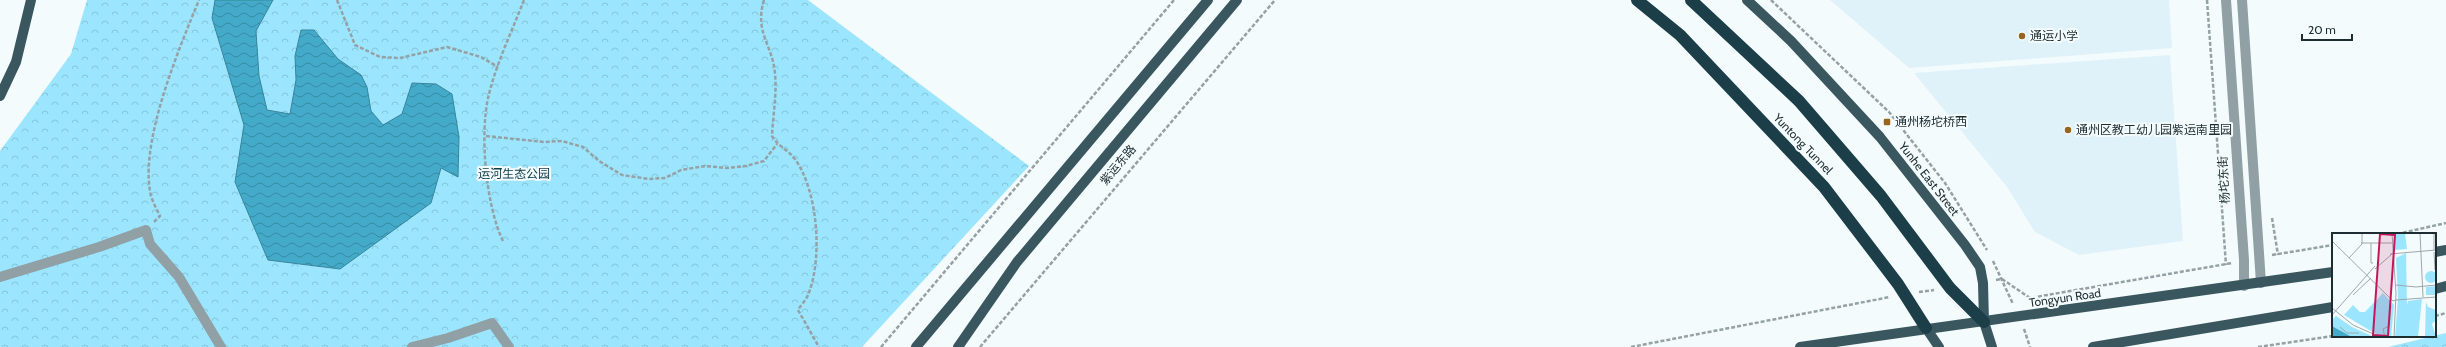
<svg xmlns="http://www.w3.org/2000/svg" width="2446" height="347" viewBox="0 0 2446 347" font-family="Cabin,'Noto Sans SC',sans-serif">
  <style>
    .built { fill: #e0f2f9 }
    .forest { fill: url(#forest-crowns) }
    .water { fill: url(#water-waves); stroke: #38859b }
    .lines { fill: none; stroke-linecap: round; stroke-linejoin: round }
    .path { stroke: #96a1a5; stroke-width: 2.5; stroke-dasharray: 4 2; stroke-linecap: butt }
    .minor { stroke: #90a0a5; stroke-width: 10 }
    .major { stroke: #3a5760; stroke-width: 10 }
    .highway { stroke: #1b3e48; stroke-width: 12 }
    .poi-dot { fill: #99641b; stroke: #f3fbfd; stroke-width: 1.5 }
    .labels { text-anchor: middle; stroke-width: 4; stroke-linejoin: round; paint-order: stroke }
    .poi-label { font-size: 12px; fill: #1d2c31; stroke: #f3fbfd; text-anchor: start }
    .street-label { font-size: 12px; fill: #1d2c31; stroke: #f3fbfd }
    .park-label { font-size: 12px; fill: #0e3d4a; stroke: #f3fbfd }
    .inset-road { fill: none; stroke: #9da8ab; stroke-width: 1 }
    .view { fill: #c2185b; fill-opacity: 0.15; stroke: #c2185b; stroke-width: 2 }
    .inset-edge { fill: none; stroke: #1d2c31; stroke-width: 2 }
  </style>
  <defs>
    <pattern id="forest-crowns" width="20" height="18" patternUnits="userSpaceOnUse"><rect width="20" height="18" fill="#9be6fe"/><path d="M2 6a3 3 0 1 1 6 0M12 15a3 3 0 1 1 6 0" fill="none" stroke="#85c5da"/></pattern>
    <pattern id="water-waves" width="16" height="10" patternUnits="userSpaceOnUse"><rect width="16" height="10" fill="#43abc9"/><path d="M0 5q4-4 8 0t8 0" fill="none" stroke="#378ba4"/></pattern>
  </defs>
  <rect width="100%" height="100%" fill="#f3fbfd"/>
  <!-- built -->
  <g class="built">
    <path d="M1830 0H2169L2172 48 1909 68Z"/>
    <path d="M2170 55 2183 241 2079 255 2035 232 2007 187 1914 73Z"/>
  </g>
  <!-- forest -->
  <g class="forest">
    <path d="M87 0H808L1029 166 862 347H0V151L71 54Z"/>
    <path d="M2446 333V347H2388Z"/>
  </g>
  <!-- water -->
  <path class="water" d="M215 0H273L256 31 259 76 267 110 290 114 296 80 295 56 301 30H314L338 59 361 75 367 87 371 111 383 125 402 114 412 83 436 84 452 94 459 137 458 177 441 168 431 203 340 269 268 260 235 182 244 125 212 18Z"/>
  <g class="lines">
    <!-- path -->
    <g class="path">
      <path d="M337 0 355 45 380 57 400 58 447 47 481 57 498 67"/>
      <path d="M764 0C754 33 773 45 775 74 777 94 773 115 772 136 778 146 788 150 795 159 818 191 823 259 808 295 806 300 801 305 798 310L819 347"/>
      <path d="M1771 0 1889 112 1945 183 1987 250"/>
      <path d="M2207 0 2226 265"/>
      <path d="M486 136 544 142 562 141 583 147 599 161 622 175 649 179 665 178 681 170 705 166 727 168 746 166 764 161 777 144"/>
      <path d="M2272 218 2278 255"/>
      <path d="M154 222 160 216C156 208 151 199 150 191 141 138 179 49 199 0"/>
      <path d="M2397 234 2446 223"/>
      <path d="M503 241C486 206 479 133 489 94 497 62 512 31 524 0"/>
      <path d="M2272 255 2333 245"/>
      <path d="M1993 261 2013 304"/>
      <path d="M1996 280 2002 279 2030 298 2232 263"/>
      <path d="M1919 292 1934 290"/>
      <path d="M2435 316 2446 313"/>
      <path d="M2024 329 2030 347"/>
      <path d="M881 347 1174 0"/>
      <path d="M980 347 1275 0"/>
      <path d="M1631 347 1890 297"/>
      <path d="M2258 347 2333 336"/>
    </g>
    <!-- minor -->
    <g class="minor">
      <path d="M2226 0 2244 260V286"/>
      <path d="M2242 0 2261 283"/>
      <path d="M0 277 99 247 146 230 150 244 179 277 221 347"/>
      <path d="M412 347 448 338 492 323 509 347"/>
    </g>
    <!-- major -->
    <g class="major">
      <path d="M1747 0 1791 41 1880 137 1965 245 1980 267 1983 283 1984 322 1992 347"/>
      <path d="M0 96 16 62 31 0"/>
      <path d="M2435 252 2446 250"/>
      <path d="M2435 289 2446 286"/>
      <path d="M1926 328 1939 347"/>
      <path d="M916 347 1208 0"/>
      <path d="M958 347 1017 262 1237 0"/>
      <path d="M1800 347 2333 272"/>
      <path d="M2093 347 2333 307"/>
    </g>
    <!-- highway -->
    <g class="highway">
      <path d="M1637 0 1680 35 1824 187 1898 284 1926 328"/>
      <path d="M1691 0 1799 101 1881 196 1950 288 1984 322"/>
    </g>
  </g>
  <!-- markers -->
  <g class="poi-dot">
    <circle cx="2022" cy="36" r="4"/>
    <rect x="1883" y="118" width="8" height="8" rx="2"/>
    <circle cx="2068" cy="130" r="4"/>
  </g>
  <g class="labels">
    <!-- poi labels -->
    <g class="poi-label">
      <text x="2030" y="40">通运小学</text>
      <text x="1895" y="126">通州杨坨桥西</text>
      <text x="2076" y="134">通州区教工幼儿园紫运南里园</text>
    </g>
    <!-- street labels -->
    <g class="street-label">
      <text transform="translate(1803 144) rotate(46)" y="4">Yuntong Tunnel</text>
      <text transform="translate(1118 165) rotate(-50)" y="4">紫运东路</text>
      <text transform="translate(1929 179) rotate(52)" y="4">Yunhe East Street</text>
      <text transform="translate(2224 180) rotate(-93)" y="4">杨坨东街</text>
      <text transform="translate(2065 298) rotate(-8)" y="4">Tongyun Road</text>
    </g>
    <!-- park labels -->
    <g class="park-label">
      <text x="514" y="178">运河生态公园</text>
    </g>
  </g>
  <!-- overview -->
  <g transform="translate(2332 233)">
    <rect width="104" height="104" fill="#f3fbfd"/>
    <path d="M93 44a6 6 0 1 1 12 0a6 6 0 1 1-12 0ZM104 53V62H94V54Z" fill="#9be6fe"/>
    <path d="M62 0H73L75 16 63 17ZM74 20 75 72 76 68 90 66 86 104H63L66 65 64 25ZM51 60 62 72 59 104H49L12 82 21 72 28 79H33ZM94 69 96 74 104 77V87L100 91 104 104H93ZM4 83 20 94 42 104H20L11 99 0 93V87Z" fill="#9be6fe"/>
    <path d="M0 93 11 99 20 104H0Z" fill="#43abc9"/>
    <path class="inset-road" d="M60 0 64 61 62 104M88 0 91 64M102 0V17M0 8 61 68 64 67M29 10H60M39 10V30H41M102 19 103 37M58 21 104 17M17 25 30 11V0M43 36 60 21M64 52 84 54 104 52M21 62 39 45M64 67 104 64M0 75 21 92 48 104M0 82 43 33M8 94 15 100H27M53 104 51 96 57 93 59 73"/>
    <path class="view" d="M48 1 63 2 56 103 41 102Z"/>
    <rect width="104" height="104" class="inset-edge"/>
  </g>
  <!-- scale -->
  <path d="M2302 34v6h50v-6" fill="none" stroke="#1d2c31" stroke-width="2"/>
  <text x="2308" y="34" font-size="12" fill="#1d2c31" stroke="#f3fbfd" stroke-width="3" paint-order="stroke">20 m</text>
</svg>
